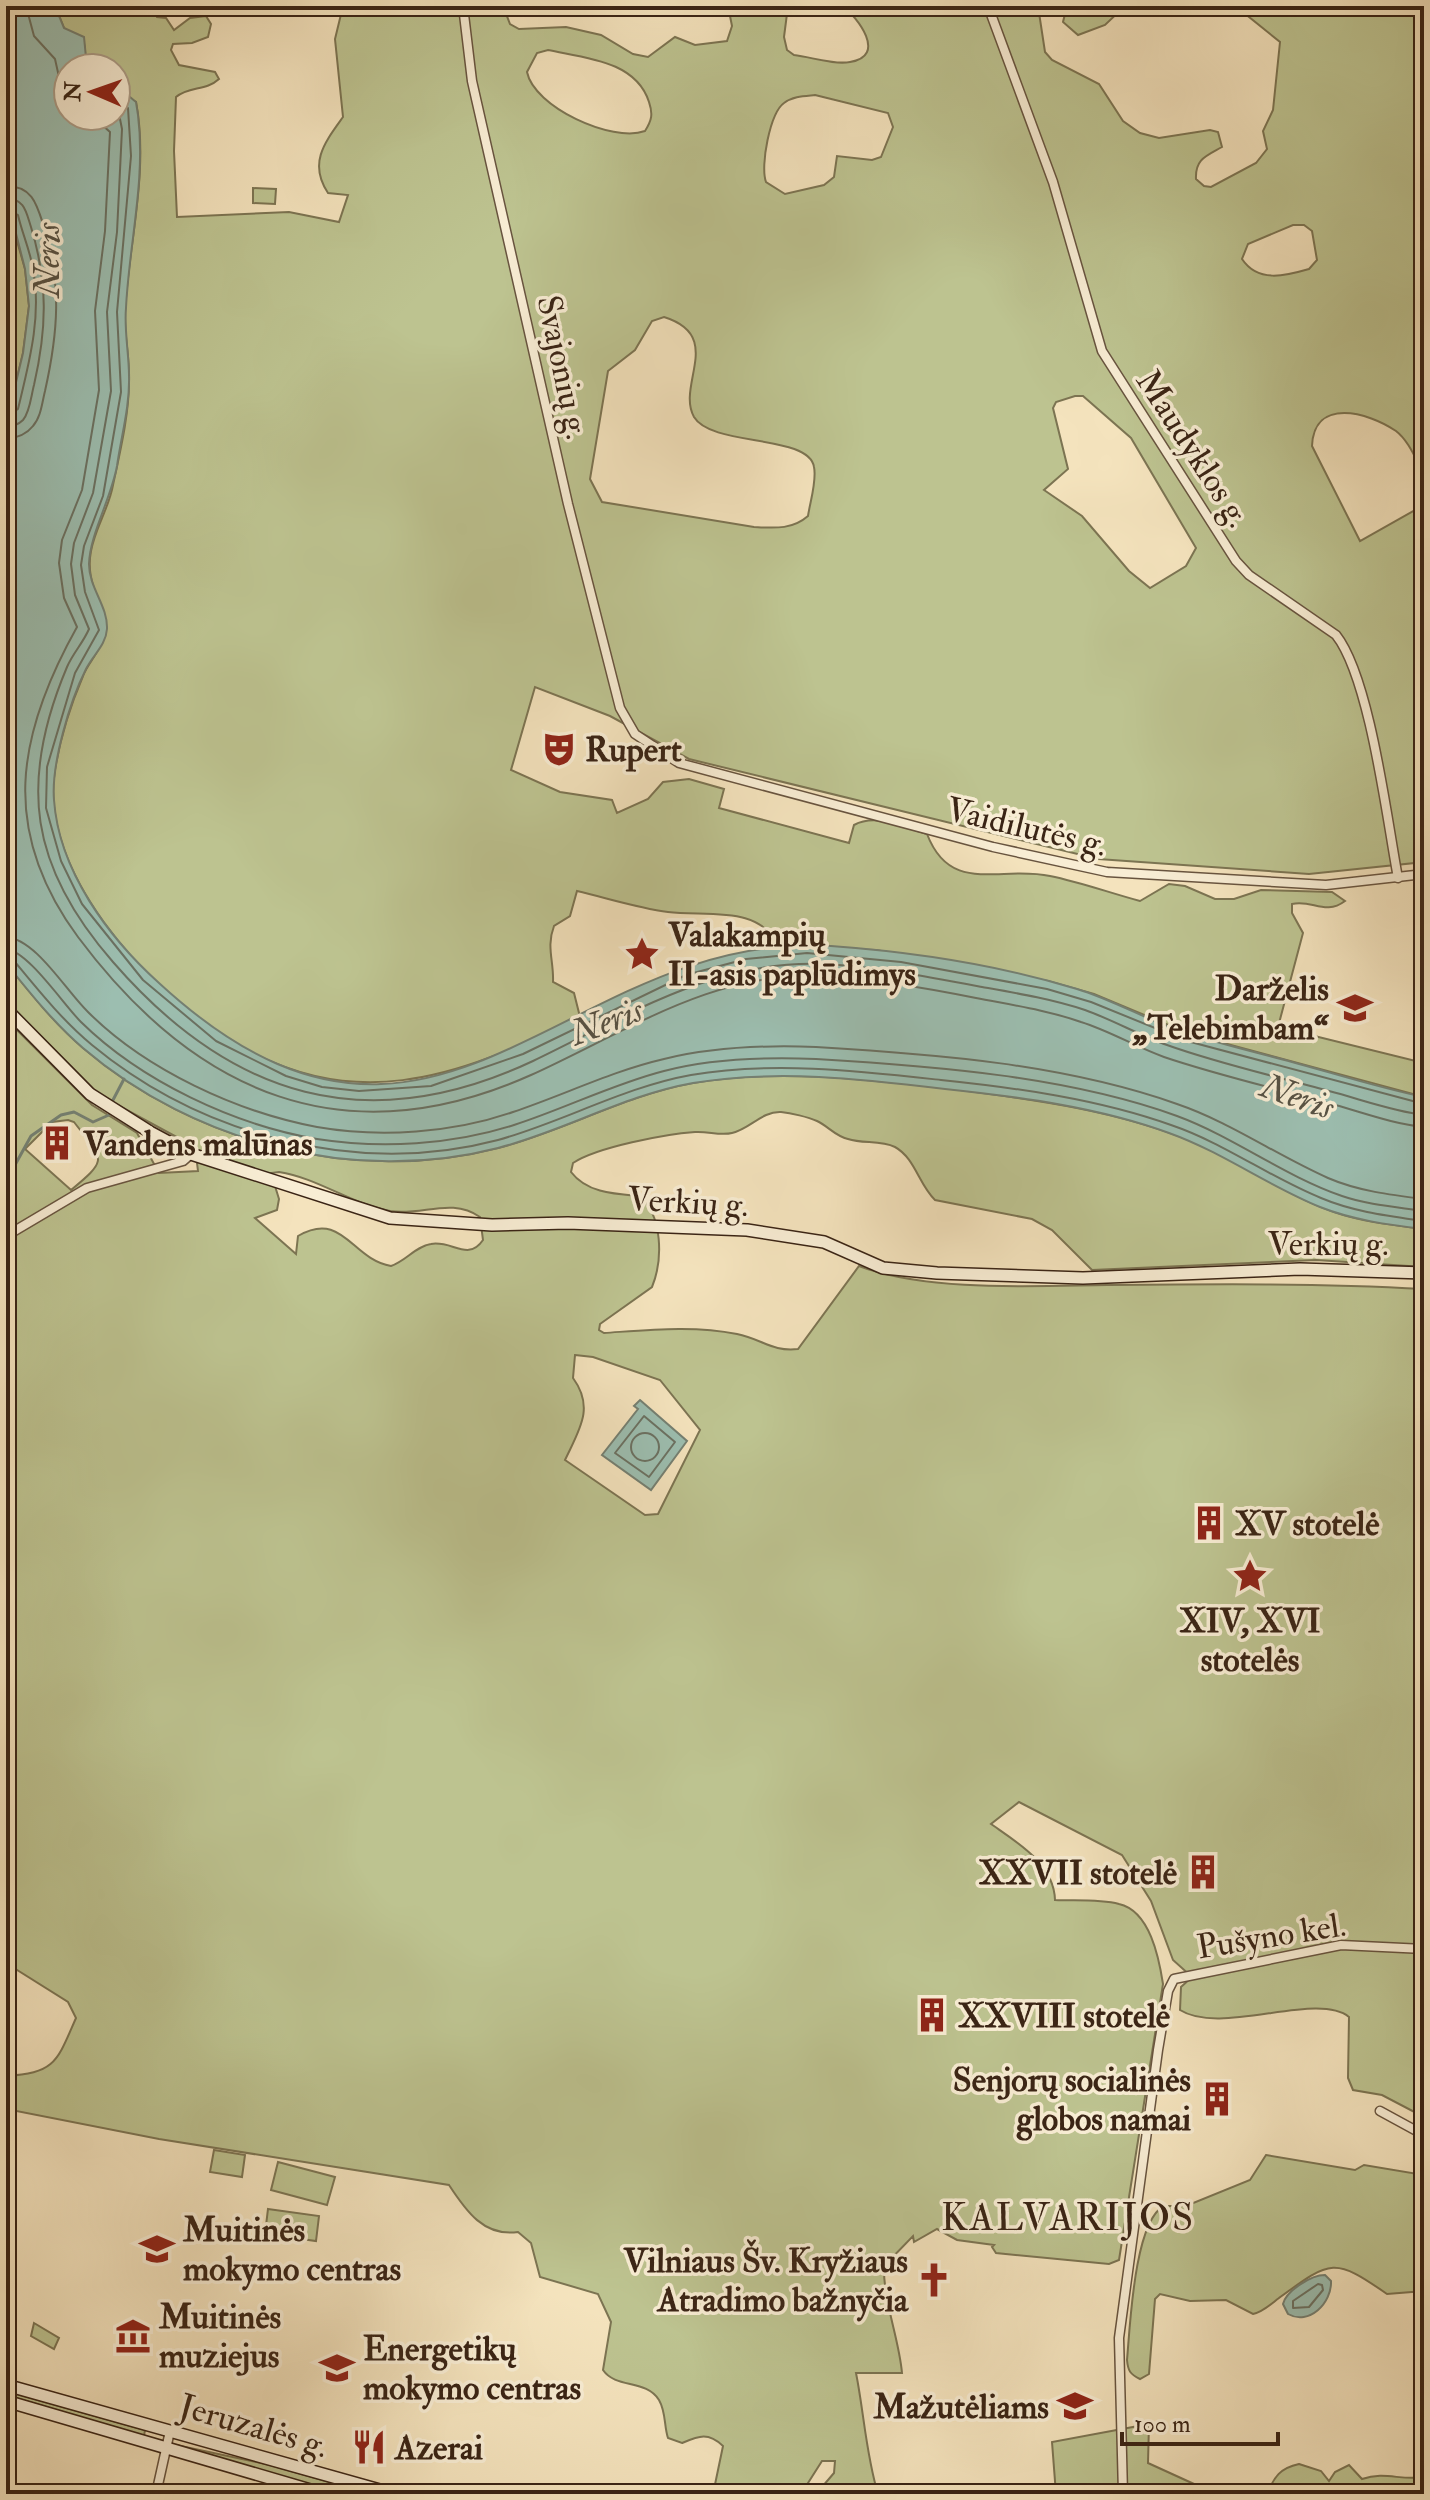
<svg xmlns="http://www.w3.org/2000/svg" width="1430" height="2500" viewBox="0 0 1430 2500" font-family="'IM FELL Double Pica',serif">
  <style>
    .green { fill: #bdc390; stroke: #7c7452; stroke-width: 2; fill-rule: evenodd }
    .water { fill: #9cbeb0; stroke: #758072; stroke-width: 2 }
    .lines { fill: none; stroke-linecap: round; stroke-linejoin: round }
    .shore { stroke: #6b7162; stroke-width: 2 }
    .stream { stroke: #758072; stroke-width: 3 }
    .street-casing { stroke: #68543f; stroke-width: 11 }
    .secondary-casing { stroke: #3a2415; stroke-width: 14 }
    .street { stroke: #f8edd4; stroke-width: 8 }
    .secondary { stroke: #f8edd4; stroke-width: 11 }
    .labels { text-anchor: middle; stroke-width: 7; stroke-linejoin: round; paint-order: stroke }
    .street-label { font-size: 34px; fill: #3a2415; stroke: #f8edd4 }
    .poi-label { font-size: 34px; font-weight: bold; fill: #3a2415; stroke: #f8edd4; text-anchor: start }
    .water-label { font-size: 36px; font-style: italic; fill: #575244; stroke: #f8edd4 }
    .quarter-label { font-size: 38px; letter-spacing: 2px; fill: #3a2415; stroke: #f8edd4 }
  </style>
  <rect width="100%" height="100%" fill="#f4e3bd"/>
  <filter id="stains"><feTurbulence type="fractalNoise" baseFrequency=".0025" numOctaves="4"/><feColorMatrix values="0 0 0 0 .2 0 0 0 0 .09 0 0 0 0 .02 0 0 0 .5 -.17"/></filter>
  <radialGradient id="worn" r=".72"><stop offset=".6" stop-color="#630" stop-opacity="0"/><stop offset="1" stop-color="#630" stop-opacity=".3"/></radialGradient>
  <!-- green -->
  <g class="green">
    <path d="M55 6H152L157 17 166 18 174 30 190 18 206 16 211 24 208 37 192 43 173 44 171 50 179 65 215 72 219 79C206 91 189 86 176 97L174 151 177 217 289 212 339 222 348 195 328 193C308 163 325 142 343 117L335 39 343 6H503L510 24 519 29 566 27 601 35 633 54 648 57 675 37 695 45 727 41 732 26 728 6H788L784 37 787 50 794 55C811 57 834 65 850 62 888 56 857 17 843 6H1038L1045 52 1052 60 1099 84 1123 121 1140 133 1159 138 1210 130 1218 132 1222 147C1206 156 1195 159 1196 179L1204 186 1211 187 1256 163 1267 149 1263 131 1273 110 1280 42 1244 13 1205 6H1424V474C1416 460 1409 441 1396 431 1368 412 1314 397 1312 446L1360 541 1424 505V862L1309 874 1098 859 689 759 610 716 535 687 511 770 560 792 612 800 617 813 648 799 663 782 689 779 724 789 719 808 849 843 854 825C876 813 904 827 927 834 951 896 1000 865 1050 876 1080 882 1110 893 1140 901L1169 884 1185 886 1215 899H1234L1261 890 1332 892 1345 901C1325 916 1312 899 1292 904V913L1303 933 1278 1027 1424 1063V1097L1190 1034 1094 994 1048 981 876 950 779 947C760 904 706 917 668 912 638 908 607 898 577 891L570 916 554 926C546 947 554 961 553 982L574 993 580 1017C456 1079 350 1117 223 1036 146 987 38 870 55 770 60 739 71 704 83 676 88 663 100 652 102 639 108 604 84 587 91 551 95 528 109 508 113 485 120 452 129 415 129 381 130 358 124 335 125 311 129 242 149 171 136 102L126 97 116 100V68H87C81 37 93 47 64 28ZM548 50C586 58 636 61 649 102 653 114 652 120 645 131 612 143 534 107 527 72L537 53ZM815 95 888 113 893 127 881 157 872 160 837 156 834 177 824 185 785 194 766 182C760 166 770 113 784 103 793 96 805 96 815 95ZM1293 225H1304L1312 231 1317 260 1309 269C1285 276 1258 283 1242 259L1248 244ZM664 317C725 336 676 385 694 417 712 447 809 434 814 467 817 481 810 502 808 516 792 530 774 528 754 527L602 502 590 479 608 371 635 350 652 321ZM1075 396H1083L1131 438 1196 548 1186 566 1150 588 1129 571 1082 516 1044 490 1068 469 1053 408 1056 402Z"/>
    <path d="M1067 6H1125L1105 25 1078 35 1063 22Z"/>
    <path d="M6 165 9 213 25 269 29 306 23 353 6 424Z"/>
    <path d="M253 188 276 189 275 204 253 203Z"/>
    <path d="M6 963C30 993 54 1023 83 1048 194 1143 355 1185 498 1148 564 1131 625 1095 693 1083 780 1068 873 1080 960 1090 1037 1100 1118 1111 1191 1141 1240 1161 1283 1194 1334 1212 1363 1222 1394 1225 1424 1229V1267L1316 1260 1092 1270 1052 1230 1032 1219 935 1200C919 1185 915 1158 895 1147 880 1140 863 1144 848 1139 835 1136 828 1126 817 1121 808 1117 791 1113 781 1112 762 1111 750 1129 732 1133 720 1136 708 1131 695 1132 666 1134 597 1147 573 1163L571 1172C587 1193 615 1194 639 1196 663 1215 663 1260 652 1287L600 1324 599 1330 604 1333C648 1330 694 1325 737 1334 762 1339 772 1352 798 1349L859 1266C928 1292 1032 1286 1107 1285 1213 1284 1318 1283 1424 1289V2117L1382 2095 1353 2090 1348 2078 1349 2017C1317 1991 1221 2036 1180 2010L1181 1987 1192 1977 1173 1960 1151 1901 1122 1855 1019 1802 991 1824C1018 1843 1054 1864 1055 1900 1075 1901 1099 1899 1119 1904 1150 1911 1159 1958 1163 1984L1119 2260 1109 2264 996 2253 992 2247 994 2245 957 2240 937 2229 914 2242 913 2236 884 2266C883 2301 899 2338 902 2373H856C864 2413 866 2455 878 2494H816L834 2473 835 2461H822L801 2494H713L723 2446C708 2432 699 2436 682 2443L668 2438C664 2426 666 2412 659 2400 646 2379 616 2389 603 2370L611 2322 598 2294 540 2277 531 2243 518 2232C484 2237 466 2211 449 2185L159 2139 6 2109V2076C56 2073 57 2061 76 2018L68 2002 6 1963V1019L92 1105 137 1133 159 1173 198 1171 195 1147 99 1095 6 1001ZM68 1120 74 1122C103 1160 110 1158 71 1190L25 1149 52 1122ZM279 1172C318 1178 351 1204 390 1211 423 1216 451 1197 480 1217L483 1240C468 1262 452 1240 431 1244 416 1246 406 1261 391 1266 351 1259 343 1210 298 1236L296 1254 255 1218 277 1210 279 1199 271 1173ZM575 1355 593 1357 660 1380 700 1430 658 1514 645 1515 565 1460C579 1430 595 1408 573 1378Z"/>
    <path d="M214 2150 245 2155 242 2177 210 2172Z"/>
    <path d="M1266 2155 1355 2170 1364 2165 1424 2175V2291L1387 2294C1334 2257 1331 2260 1279 2298 1271 2304 1263 2312 1253 2314L1226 2300 1190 2301 1160 2294 1155 2299 1149 2374 1140 2379C1130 2374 1128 2371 1127 2360 1130 2328 1134 2221 1164 2206H1186L1250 2180Z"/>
    <path d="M278 2162 335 2177 327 2205 271 2190Z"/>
    <path d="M268 2209 319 2216 316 2241 265 2234Z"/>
    <path d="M34 2323 59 2338 54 2349 31 2336Z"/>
    <path d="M6 2391 145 2430 144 2436 6 2395Z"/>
    <path d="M1149 2424 1148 2463 1216 2494H1056L1052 2442Z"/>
    <path d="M176 2445 270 2465 368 2493 341 2494Z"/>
    <path d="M1299 2464 1321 2471 1329 2481 1335 2472 1349 2465 1362 2479C1385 2471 1401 2481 1424 2477V2494H1267C1274 2477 1280 2468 1299 2464Z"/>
  </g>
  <!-- water -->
  <g class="water">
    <path d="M6 6H55L64 28 84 37 87 68H68V116H116V100L130 97 136 102 138 115C146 180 129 244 126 308 124 331 129 353 129 376 130 406 121 437 117 466 111 499 90 534 89 564 89 588 108 606 107 629 106 645 93 655 86 669 70 701 51 764 54 800 59 871 108 937 159 983 436 1238 563 929 831 946 913 952 999 965 1077 989 1110 999 1140 1016 1172 1028 1211 1042 1252 1051 1292 1062 1336 1074 1380 1088 1424 1097V1229C1389 1225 1353 1220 1320 1207 1268 1186 1222 1152 1169 1133 1098 1107 1020 1097 945 1089 862 1079 776 1069 693 1083 625 1095 564 1131 498 1148 355 1185 194 1143 83 1048 54 1023 30 993 6 963V424L23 353 29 306 25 269 7 198Z"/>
    <path d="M640 1400 687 1441 651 1490 602 1455 638 1409 634 1406Z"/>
    <path d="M1325 2275 1331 2281C1332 2303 1309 2326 1288 2314L1283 2304C1286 2291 1311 2275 1325 2275Z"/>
  </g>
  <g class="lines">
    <!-- shore -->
    <g class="shore">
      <path d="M26 6 34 36 55 59 59 77 68 90"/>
      <path d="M116 108H128L131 156 117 312 121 392 103 496 84 546 81 565 85 592 99 630 75 673 47 767 46 808 61 861 82 904 143 980 216 1041 286 1076 322 1087 359 1091 431 1086 523 1054 686 975 746 959 807 953 901 962 1047 989 1091 1002 1187 1041 1424 1104"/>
      <path d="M92 116 110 132 105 231 95 311 99 390 82 490 62 540 59 563 64 598 77 627C16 736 0 831 78 937 196 1095 345 1158 531 1075 628 1031 715 970 825 976 876 979 926 988 976 998 1012 1005 1047 1010 1081 1022 1110 1031 1136 1047 1164 1057 1217 1075 1274 1088 1328 1103 1359 1111 1392 1124 1424 1127"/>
      <path d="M109 116 120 119 122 129 117 232 107 312 111 391 93 493 74 543 71 564 75 595 89 629C83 643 73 653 67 667 18 783 30 867 113 962 231 1098 367 1139 533 1061 627 1016 715 959 824 964 877 967 929 977 982 987 1016 993 1052 999 1085 1010 1113 1020 1139 1035 1167 1045 1220 1064 1275 1076 1329 1091 1360 1099 1392 1111 1424 1115"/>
      <path d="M6 186C33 186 37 205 44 227 62 284 58 333 45 391 42 403 41 417 33 426 26 435 17 438 6 439"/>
      <path d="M6 198C25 199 26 212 31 227 48 283 47 328 34 385 31 396 30 412 23 420 18 425 13 426 6 427"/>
      <path d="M6 208 18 215C22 233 30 250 33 269 42 316 29 363 18 409L6 417"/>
      <path d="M6 937C36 939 66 991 88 1012 146 1070 237 1112 317 1127 380 1138 453 1133 513 1112 564 1095 612 1071 664 1059 713 1047 766 1045 816 1047 935 1054 1064 1064 1177 1104 1230 1122 1276 1155 1328 1178 1358 1191 1391 1195 1424 1199"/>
      <path d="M6 949C28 951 63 1004 81 1022 141 1081 234 1125 317 1139 381 1149 452 1145 514 1125 564 1109 613 1084 664 1071 713 1058 766 1057 816 1059 932 1066 1067 1076 1177 1116 1234 1137 1284 1176 1342 1196 1368 1205 1397 1207 1424 1211"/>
      <path d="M6 959 15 962C39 991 63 1021 92 1045 202 1136 358 1177 498 1140 563 1122 624 1087 691 1075 773 1061 859 1071 941 1080 1018 1088 1098 1099 1171 1125 1224 1143 1269 1177 1321 1198 1354 1212 1389 1216 1424 1221"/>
      <path d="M644 1416 675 1442 649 1477 615 1453Z"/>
      <circle cx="645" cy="1447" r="14"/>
      <path d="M1318 2284 1322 2285 1323 2290 1309 2307 1293 2308V2301Z"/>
    </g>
    <!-- stream -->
    <g class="stream">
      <path d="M113 1100 124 1079"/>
      <path d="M6 1173 15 1165 31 1136 61 1115 74 1112 93 1122 109 1115"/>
    </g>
    <!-- street casing -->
    <g class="street-casing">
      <g id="street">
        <path d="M463 6 472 81 568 504 620 708 635 734 679 763 993 847 1107 872 1326 885 1424 874"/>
        <path d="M988 6 1053 182 1102 351 1236 561 1249 575 1336 635C1370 678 1387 820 1398 878"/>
        <path d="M6 1236 87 1188 183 1161 191 1154"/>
        <path d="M1380 2111 1424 2135"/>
        <path d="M156 2494 170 2431"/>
        <path d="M1123 2494 1119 2338 1158 2050 1168 1991 1174 1979 1341 1945 1424 1949"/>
      </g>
    </g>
    <!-- secondary casing -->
    <g class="secondary-casing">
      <g id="secondary">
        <path d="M6 1009 90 1094 150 1132 191 1154 390 1218 492 1225 568 1223 747 1230 824 1242 883 1268 937 1273 1083 1278 1300 1269 1424 1273"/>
        <path d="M6 2385 394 2494"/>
        <path d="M6 2401 324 2494"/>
      </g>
    </g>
    <!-- street -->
    <use href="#street" class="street"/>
    <!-- secondary -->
    <use href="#secondary" class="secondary"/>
  </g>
  <!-- icons -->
  <defs>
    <g id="theatre-bare" transform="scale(2.76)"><path d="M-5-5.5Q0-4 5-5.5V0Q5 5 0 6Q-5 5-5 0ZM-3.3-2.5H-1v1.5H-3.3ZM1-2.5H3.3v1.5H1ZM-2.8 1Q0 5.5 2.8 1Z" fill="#8f2418" stroke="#f8edd4" stroke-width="2.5" paint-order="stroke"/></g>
    <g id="sight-bare" transform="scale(2.76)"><path d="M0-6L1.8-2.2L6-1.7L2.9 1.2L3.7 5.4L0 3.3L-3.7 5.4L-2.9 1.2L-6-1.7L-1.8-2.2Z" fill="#8f2418" stroke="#f8edd4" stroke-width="2.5" paint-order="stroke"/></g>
    <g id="school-bare" transform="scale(2.76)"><path d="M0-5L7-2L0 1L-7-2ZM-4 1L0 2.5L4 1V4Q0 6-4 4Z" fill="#8f2418" stroke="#f8edd4" stroke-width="2.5" paint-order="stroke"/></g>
    <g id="building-bare" transform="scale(2.76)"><path d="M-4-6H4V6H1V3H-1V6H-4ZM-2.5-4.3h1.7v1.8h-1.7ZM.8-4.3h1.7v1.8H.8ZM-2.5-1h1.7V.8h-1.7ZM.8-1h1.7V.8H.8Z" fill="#8f2418" stroke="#f8edd4" stroke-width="2.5" paint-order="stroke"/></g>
    <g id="church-bare" transform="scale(2.76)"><path d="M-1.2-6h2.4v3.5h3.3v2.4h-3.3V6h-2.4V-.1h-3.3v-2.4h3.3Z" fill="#8f2418" stroke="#f8edd4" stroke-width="2.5" paint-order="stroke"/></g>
    <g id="museum-bare" transform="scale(2.76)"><path d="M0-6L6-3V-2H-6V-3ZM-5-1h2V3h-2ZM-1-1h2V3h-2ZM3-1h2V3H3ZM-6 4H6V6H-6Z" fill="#8f2418" stroke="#f8edd4" stroke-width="2.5" paint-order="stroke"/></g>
    <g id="restaurant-bare" transform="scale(2.76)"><path d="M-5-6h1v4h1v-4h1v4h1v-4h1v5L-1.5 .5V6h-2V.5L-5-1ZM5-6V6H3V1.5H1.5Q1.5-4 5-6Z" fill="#8f2418" stroke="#f8edd4" stroke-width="2.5" paint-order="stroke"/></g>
  </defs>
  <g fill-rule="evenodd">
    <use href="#theatre-bare" x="559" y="749"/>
    <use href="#sight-bare" x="642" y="954"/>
    <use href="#school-bare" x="1355" y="1008"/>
    <use href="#building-bare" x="57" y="1143"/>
    <use href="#building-bare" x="1209" y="1523"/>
    <use href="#sight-bare" x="1250" y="1576"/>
    <use href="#building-bare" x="1203" y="1872"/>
    <use href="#building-bare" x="932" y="2015"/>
    <use href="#building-bare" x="1217" y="2099"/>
    <use href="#school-bare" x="157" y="2249"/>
    <use href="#church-bare" x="934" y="2280"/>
    <use href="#museum-bare" x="133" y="2336"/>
    <use href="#school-bare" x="337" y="2368"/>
    <use href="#school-bare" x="1075" y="2406"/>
    <use href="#restaurant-bare" x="369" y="2447"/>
  </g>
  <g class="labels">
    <!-- street labels -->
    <g class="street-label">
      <text transform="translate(564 367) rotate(78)" y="12">Svajonių g.</text>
      <text transform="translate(1194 448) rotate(57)" y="12">Maudyklos g.</text>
      <text transform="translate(1027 826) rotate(13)" y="12">Vaidilutės g.</text>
      <text transform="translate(688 1201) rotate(3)" y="12">Verkių g.</text>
      <text x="1328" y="1255">Verkių g.</text>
      <text transform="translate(1271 1935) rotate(-9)" y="12">Pušyno kel.</text>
      <text transform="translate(254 2425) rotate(16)" y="12">Jeruzalės g.</text>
    </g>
    <!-- poi labels -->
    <g class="poi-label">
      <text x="585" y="761">Rupert</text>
      <text x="668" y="946">Valakampių<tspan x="668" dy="39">II-asis paplūdimys</tspan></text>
      <text x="1329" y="1000" text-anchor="end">Darželis<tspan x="1329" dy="39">„Telebimbam“</tspan></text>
      <text x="83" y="1155">Vandens malūnas</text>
      <text x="1235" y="1535">XV stotelė</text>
      <text x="1250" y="1632" text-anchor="middle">XIV, XVI<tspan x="1250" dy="39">stotelės</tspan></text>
      <text x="1177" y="1884" text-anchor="end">XXVII stotelė</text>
      <text x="958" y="2027">XXVIII stotelė</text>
      <text x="1191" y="2091" text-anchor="end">Senjorų socialinės<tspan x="1191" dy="39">globos namai</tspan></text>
      <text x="183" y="2241">Muitinės<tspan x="183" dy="39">mokymo centras</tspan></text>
      <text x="908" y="2272" text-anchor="end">Vilniaus Šv. Kryžiaus<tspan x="908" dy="39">Atradimo bažnyčia</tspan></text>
      <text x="159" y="2328">Muitinės<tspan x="159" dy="39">muziejus</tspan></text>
      <text x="363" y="2360">Energetikų<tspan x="363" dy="39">mokymo centras</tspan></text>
      <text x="1049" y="2418" text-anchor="end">Mažutėliams</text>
      <text x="395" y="2459">Azerai</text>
    </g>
    <!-- water labels -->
    <g class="water-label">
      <text transform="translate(46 260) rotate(-90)" y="13">Neris</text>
      <text transform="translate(606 1020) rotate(-21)" y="13">Neris</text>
      <text transform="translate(1298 1095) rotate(19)" y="13">Neris</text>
    </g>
    <!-- quarter labels -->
    <g class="quarter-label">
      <text x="1068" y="2230">KALVARIJOS</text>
    </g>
  </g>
  <!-- margin -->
  <rect width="1430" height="2500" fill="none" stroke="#f4e3bd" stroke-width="32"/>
  <rect x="8" y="8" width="1414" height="2484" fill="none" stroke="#3a2415" stroke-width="4"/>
  <rect x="16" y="16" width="1398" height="2468" fill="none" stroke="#3a2415" stroke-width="2"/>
  <!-- north arrow -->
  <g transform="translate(92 92) rotate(272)"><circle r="38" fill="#f8edd4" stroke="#ac9d88" stroke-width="2"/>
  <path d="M0-6L14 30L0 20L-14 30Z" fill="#8f2418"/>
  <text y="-12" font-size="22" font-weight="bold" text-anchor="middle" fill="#3a2415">N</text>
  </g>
  <!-- scale -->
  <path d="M1122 2432v12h156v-12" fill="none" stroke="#3a2415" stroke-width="4"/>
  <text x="1134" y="2432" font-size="24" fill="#3a2415" stroke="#f8edd4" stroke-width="6" paint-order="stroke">100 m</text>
  <rect width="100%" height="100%" filter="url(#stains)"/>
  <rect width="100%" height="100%" fill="url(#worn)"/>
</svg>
